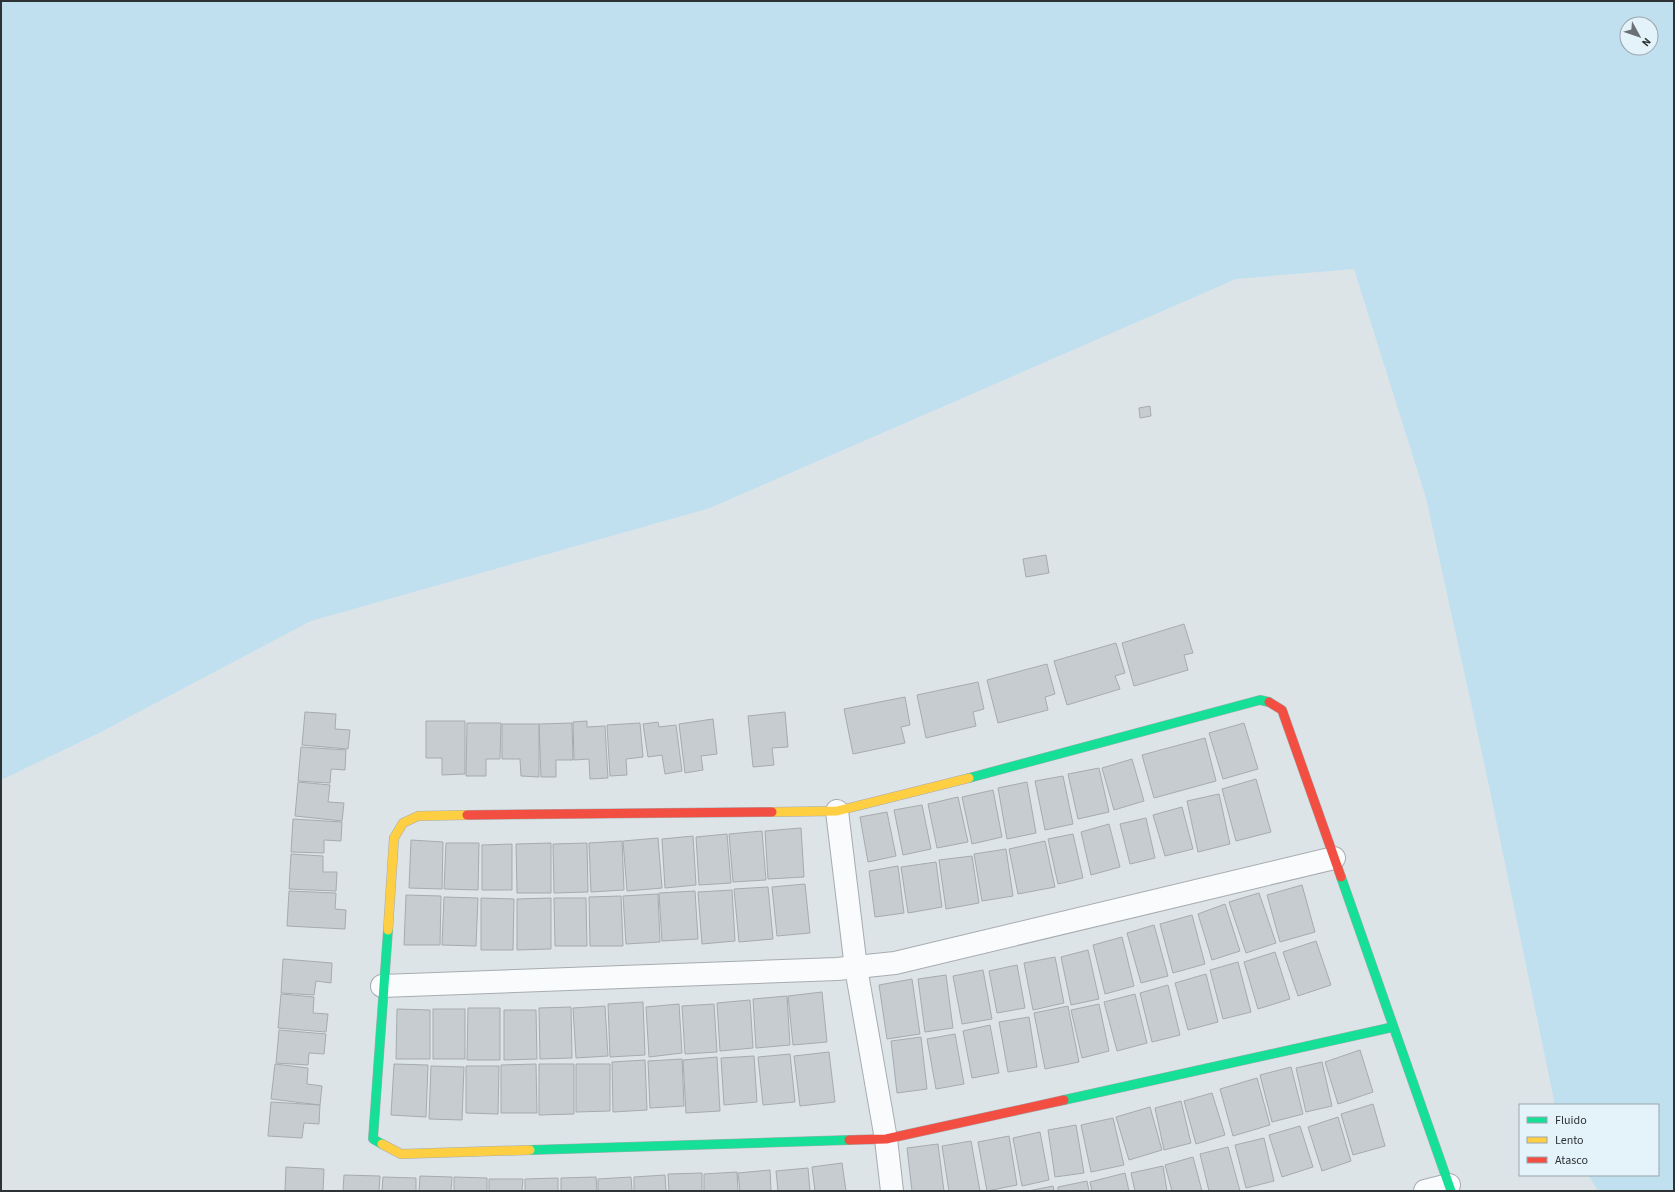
<svg xmlns="http://www.w3.org/2000/svg" width="1675" height="1192" viewBox="0 0 1675 1192" font-family="'Source Sans 3',sans-serif">
  <style>
    .green { fill: #c0e0f0; fill-rule: evenodd }
    .building { fill: #c7ccd0; stroke: #a6abaf }
    .lines { fill: none; stroke-linecap: round; stroke-linejoin: round }
    .street-casing { stroke: #a7acb0; stroke-width: 24 }
    .fast-casing { stroke: #a7acb0; stroke-width: 10 }
    .slow-casing { stroke: #a7acb0; stroke-width: 10 }
    .jam-casing { stroke: #a7acb0; stroke-width: 10 }
    .street { stroke: #fafbfc; stroke-width: 22 }
    .fast { stroke: #16e098; stroke-width: 9 }
    .slow { stroke: #ffcf43; stroke-width: 9 }
    .jam { stroke: #f24e42; stroke-width: 9 }
  </style>
  <rect width="100%" height="100%" fill="#dce4e8"/>
  <!-- green -->
  <path class="green" d="M1 1H1674V1191H1598L1588 1175H1658V1105H1555L1485 767 1426 498 1354 269 1236 279 710 508 311 621 99 733 1 780ZM1627 24H1651V48H1627Z"/>
  <!-- building -->
  <g class="building">
    <path d="M1150 406 1151 416 1140 418 1139 408Z"/>
    <path d="M1046 555 1049 573 1026 577 1023 559Z"/>
    <path d="M1184 624 1193 653 1184 655 1188 670 1134 686 1122 643Z"/>
    <path d="M1116 643 1125 673 1115 676 1120 689 1067 705 1054 661Z"/>
    <path d="M1047 664 1055 694 1045 697 1048 710 998 723 987 680Z"/>
    <path d="M978 682 984 709 973 712 976 726 926 738 917 695Z"/>
    <path d="M905 697 910 725 901 727 905 743 853 754 844 709Z"/>
    <path d="M305 712 336 714 335 729 350 730 348 749 302 745Z"/>
    <path d="M785 712 788 747 772 748 774 765 753 767 748 716Z"/>
    <path d="M713 719 717 754 701 756 703 770 685 773 679 724Z"/>
    <path d="M426 721H465V774L442 775V758H426Z"/>
    <path d="M587 721V727L605 726 608 778 590 779 589 759 574 760 573 722Z"/>
    <path d="M658 722 659 727 676 725 682 771 665 774 662 755 648 757 643 724Z"/>
    <path d="M467 723H501L500 759H486V776H466Z"/>
    <path d="M572 723 573 760H556V777H541L539 724Z"/>
    <path d="M640 723 643 757 626 759 627 775 610 776 607 725Z"/>
    <path d="M1244 723 1258 769 1223 779 1209 733Z"/>
    <path d="M502 724H539V777L521 776 520 759H502Z"/>
    <path d="M1205 738 1216 781 1154 798 1142 755Z"/>
    <path d="M301 747 346 750 345 770 331 769 330 783 298 781Z"/>
    <path d="M1132 759 1144 801 1114 810 1102 768Z"/>
    <path d="M1099 768 1109 812 1078 819 1068 774Z"/>
    <path d="M1063 776 1073 824 1045 830 1035 781Z"/>
    <path d="M1256 779 1271 832 1236 841 1222 789Z"/>
    <path d="M298 782 330 785 328 802 344 803 342 821 295 816Z"/>
    <path d="M1027 782 1036 833 1007 839 998 788Z"/>
    <path d="M993 790 1002 837 972 844 962 797Z"/>
    <path d="M1219 794 1230 844 1198 852 1187 801Z"/>
    <path d="M958 797 968 842 937 848 928 804Z"/>
    <path d="M922 805 931 849 903 855 894 810Z"/>
    <path d="M1182 807 1193 849 1165 856 1153 815Z"/>
    <path d="M887 812 896 856 868 862 860 817Z"/>
    <path d="M1146 818 1155 858 1130 864 1120 824Z"/>
    <path d="M293 819 342 822 341 841 324 840V853L291 852Z"/>
    <path d="M1109 824 1120 867 1091 875 1081 832Z"/>
    <path d="M801 828 804 877 768 879 765 831Z"/>
    <path d="M762 831 766 880 733 882 729 834Z"/>
    <path d="M727 834 731 883 699 885 696 837Z"/>
    <path d="M1073 834 1083 878 1058 884 1048 839Z"/>
    <path d="M693 836 696 885 665 888 662 839Z"/>
    <path d="M658 838 662 888 627 891 623 841Z"/>
    <path d="M411 840 443 842 442 889 409 888Z"/>
    <path d="M622 841 624 890 591 892 589 843Z"/>
    <path d="M1045 841 1055 887 1018 894 1009 849Z"/>
    <path d="M446 843H479L478 890 444 889Z"/>
    <path d="M551 843V893H517L516 844Z"/>
    <path d="M587 843 588 892 554 893 553 844Z"/>
    <path d="M512 844V890H482V845Z"/>
    <path d="M1006 849 1013 896 982 901 974 854Z"/>
    <path d="M291 854 323 856V872H337L336 891 289 889Z"/>
    <path d="M972 856 979 903 946 909 939 860Z"/>
    <path d="M936 862 942 907 908 913 901 867Z"/>
    <path d="M898 866 904 913 875 917 869 871Z"/>
    <path d="M805 884 810 933 777 936 772 887Z"/>
    <path d="M1302 885 1315 932 1280 942 1267 895Z"/>
    <path d="M768 887 773 939 739 942 734 889Z"/>
    <path d="M732 890 735 941 702 944 698 892Z"/>
    <path d="M289 891 336 893 335 909 346 910 345 929 287 926Z"/>
    <path d="M695 891 698 939 662 941 659 893Z"/>
    <path d="M1259 893 1276 943 1246 953 1229 902Z"/>
    <path d="M658 894 660 942 626 944 623 896Z"/>
    <path d="M406 895 441 896 440 945H404Z"/>
    <path d="M621 896 623 946H590L589 897Z"/>
    <path d="M444 897 478 898 476 946 442 945Z"/>
    <path d="M481 898 514 899 513 950H481Z"/>
    <path d="M551 898V949L517 950V899Z"/>
    <path d="M554 898H586L587 946H555Z"/>
    <path d="M1225 904 1240 951 1212 960 1198 914Z"/>
    <path d="M1192 915 1205 964 1173 973 1160 924Z"/>
    <path d="M1154 925 1168 976 1141 983 1127 933Z"/>
    <path d="M1122 937 1134 986 1105 994 1093 945Z"/>
    <path d="M1316 941 1331 985 1298 996 1283 952Z"/>
    <path d="M1088 950 1099 999 1071 1005 1061 957Z"/>
    <path d="M1275 952 1290 999 1258 1009 1244 962Z"/>
    <path d="M1055 957 1064 1003 1033 1010 1024 963Z"/>
    <path d="M283 959 332 963 331 983 316 981 314 995 281 993Z"/>
    <path d="M1238 962 1251 1012 1223 1019 1210 970Z"/>
    <path d="M1017 965 1025 1008 997 1013 989 971Z"/>
    <path d="M983 970 992 1019 962 1024 953 976Z"/>
    <path d="M1206 974 1218 1022 1188 1030 1175 983Z"/>
    <path d="M946 975 953 1028 925 1032 918 979Z"/>
    <path d="M912 979 920 1034 887 1039 879 985Z"/>
    <path d="M1168 985 1180 1035 1152 1042 1140 993Z"/>
    <path d="M822 992 827 1042 793 1045 788 996Z"/>
    <path d="M281 994 314 997 313 1013 328 1014 326 1032 278 1028Z"/>
    <path d="M1135 994 1147 1043 1117 1051 1104 1002Z"/>
    <path d="M787 996 790 1045 756 1048 753 999Z"/>
    <path d="M750 1000 753 1048 720 1051 717 1003Z"/>
    <path d="M643 1002 645 1055 610 1057 608 1004Z"/>
    <path d="M679 1004 682 1053 649 1057 646 1007Z"/>
    <path d="M714 1004 717 1052 685 1054 682 1006Z"/>
    <path d="M1099 1004 1109 1051 1082 1058 1071 1010Z"/>
    <path d="M605 1006 608 1056 576 1058 573 1008Z"/>
    <path d="M1068 1006 1079 1062 1045 1069 1034 1013Z"/>
    <path d="M571 1007 572 1058 540 1059 539 1008Z"/>
    <path d="M468 1008H500V1060H467Z"/>
    <path d="M397 1009 430 1010V1059H396Z"/>
    <rect x="433" y="1009" width="32" height="50"/>
    <path d="M504 1010H536L537 1059 504 1060Z"/>
    <path d="M1029 1017 1037 1067 1008 1072 999 1022Z"/>
    <path d="M990 1025 999 1073 972 1078 963 1031Z"/>
    <path d="M279 1030 326 1034 324 1054 309 1053 308 1065 276 1063Z"/>
    <path d="M955 1034 964 1084 936 1089 927 1039Z"/>
    <path d="M921 1037 927 1089 897 1093 891 1041Z"/>
    <path d="M1360 1050 1373 1092 1338 1104 1325 1062Z"/>
    <path d="M829 1052 835 1102 800 1106 794 1056Z"/>
    <path d="M790 1054 795 1102 763 1105 758 1057Z"/>
    <path d="M754 1056 757 1102 724 1105 721 1058Z"/>
    <path d="M717 1057 720 1111 686 1113 683 1060Z"/>
    <path d="M682 1059 684 1106 650 1108 648 1061Z"/>
    <path d="M645 1060 647 1110 613 1112 612 1062Z"/>
    <path d="M1322 1062 1332 1106 1306 1112 1296 1068Z"/>
    <path d="M275 1064 308 1068 307 1084 322 1086 320 1105 271 1099Z"/>
    <path d="M394 1064 428 1065 426 1117 391 1115Z"/>
    <path d="M536 1064 537 1113H501V1065Z"/>
    <path d="M539 1064H574V1114L539 1115Z"/>
    <path d="M576 1064H610V1111L576 1112Z"/>
    <path d="M431 1066 464 1067 462 1120 429 1119Z"/>
    <path d="M466 1066H499L498 1114 466 1113Z"/>
    <path d="M1291 1067 1303 1114 1272 1122 1260 1075Z"/>
    <path d="M1257 1078 1270 1125 1233 1136 1220 1089Z"/>
    <path d="M1212 1093 1225 1135 1196 1144 1184 1101Z"/>
    <path d="M1181 1101 1191 1143 1164 1150 1155 1108Z"/>
    <path d="M271 1102 320 1105 319 1124 304 1123 302 1138 268 1136Z"/>
    <path d="M1373 1104 1385 1146 1353 1155 1341 1114Z"/>
    <path d="M1150 1107 1162 1150 1129 1160 1116 1117Z"/>
    <path d="M1338 1117 1351 1161 1322 1171 1308 1127Z"/>
    <path d="M1113 1118 1124 1165 1091 1172 1081 1125Z"/>
    <path d="M1076 1125 1084 1173 1055 1177 1048 1130Z"/>
    <path d="M1300 1126 1313 1167 1282 1177 1269 1135Z"/>
    <path d="M1040 1132 1049 1180 1022 1186 1013 1138Z"/>
    <path d="M1009 1136 1017 1185 987 1191 978 1142Z"/>
    <path d="M1264 1138 1274 1181 1246 1188 1235 1145Z"/>
    <path d="M971 1141 980 1191H949L942 1146Z"/>
    <path d="M938 1144 944 1191H912L907 1148Z"/>
    <path d="M1228 1147 1240 1191H1209L1200 1154Z"/>
    <path d="M1193 1157 1202 1191H1172L1165 1165Z"/>
    <path d="M842 1163 846 1191H815L812 1167Z"/>
    <path d="M1163 1166 1167 1191H1135L1131 1173Z"/>
    <path d="M286 1167 324 1169 323 1191H285Z"/>
    <path d="M808 1168 810 1191H778L776 1171Z"/>
    <path d="M770 1170 771 1191H740L738 1173Z"/>
    <path d="M737 1172 738 1191H704V1174Z"/>
    <path d="M702 1173V1191H669L668 1174Z"/>
    <path d="M1125 1173 1129 1191H1092L1090 1182Z"/>
    <path d="M344 1175 380 1176 379 1191H343Z"/>
    <path d="M665 1175 666 1191H634V1177Z"/>
    <path d="M420 1176 452 1177 451 1191H419Z"/>
    <path d="M383 1177 416 1178V1191H382Z"/>
    <path d="M454 1177 487 1178V1191H454Z"/>
    <path d="M596 1177 597 1191H561V1178Z"/>
    <path d="M631 1177 632 1191H598V1179Z"/>
    <path d="M558 1178V1191H525V1179Z"/>
    <path d="M489 1179H523L522 1191H489Z"/>
    <path d="M1087 1181 1089 1191H1058V1187Z"/>
    <path d="M1053 1186 1054 1191H1028Z"/>
  </g>
  <g class="lines">
    <!-- street casing -->
    <g class="street-casing">
      <g id="street">
        <path d="M837 811 856 968 886 1139 892 1191"/>
        <path d="M382 986 837 969 895 963 1334 858"/>
        <path d="M1425 1191 1449 1185"/>
      </g>
    </g>
    <!-- fast casing -->
    <g class="fast-casing">
      <g id="fast">
        <path d="M969 778 1260 700 1269 702"/>
        <path d="M1341 877 1451 1191"/>
        <path d="M1064 1100 1393 1027"/>
        <path d="M382 1144 373 1139 388 930"/>
        <path d="M530 1150 849 1140"/>
      </g>
    </g>
    <!-- slow casing -->
    <g class="slow-casing">
      <g id="slow">
        <path d="M772 812 837 811 969 778"/>
        <path d="M388 930 394 838 403 823 418 816 467 815"/>
        <path d="M382 1144 401 1154 530 1150"/>
      </g>
    </g>
    <!-- jam casing -->
    <g class="jam-casing">
      <g id="jam">
        <path d="M1269 702 1282 710 1341 877"/>
        <path d="M467 815 772 812"/>
        <path d="M849 1140 886 1139 1064 1100"/>
      </g>
    </g>
    <!-- street -->
    <use href="#street" class="street"/>
    <!-- fast -->
    <use href="#fast" class="fast"/>
    <!-- slow -->
    <use href="#slow" class="slow"/>
    <!-- jam -->
    <use href="#jam" class="jam"/>
  </g>
  <!-- border -->
  <rect width="1675" height="1192" fill="none" stroke="#2d3235" stroke-width="4"/>
  <!-- legend -->
  <rect x="1519" y="1104" width="140" height="72" fill="#e4f2fa" stroke="#9ba5ab"/>
  <rect x="1527" y="1117" width="20" height="6" fill="#16e098" stroke="#9ba5ab"/>
  <text x="1555" y="1124" font-size="12" fill="#2d3235">Fluido</text>
  <rect x="1527" y="1137" width="20" height="6" fill="#ffcf43" stroke="#9ba5ab"/>
  <text x="1555" y="1144" font-size="12" fill="#2d3235">Lento</text>
  <rect x="1527" y="1157" width="20" height="6" fill="#f24e42" stroke="#9ba5ab"/>
  <text x="1555" y="1164" font-size="12" fill="#2d3235">Atasco</text>
  <!-- north arrow -->
  <g transform="translate(1639 36) rotate(130)"><circle r="19" fill="#e4f2fa" stroke="#9ba5ab"/>
  <path d="M0-3L7 15L0 10L-7 15Z" fill="#6a7074"/>
  <text y="-6" font-size="11" font-weight="bold" text-anchor="middle" fill="#2d3235">N</text>
  </g>
</svg>
